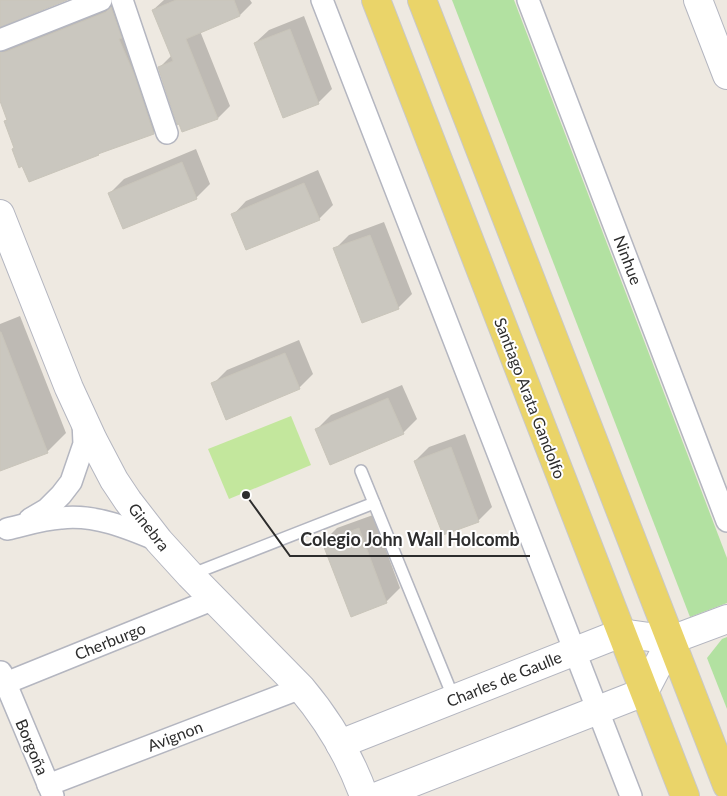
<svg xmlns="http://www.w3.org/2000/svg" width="727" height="796" viewBox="0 0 727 796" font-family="Lato,sans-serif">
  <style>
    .green { fill: #b2e1a1 }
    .pitch { fill: #c3e79d }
    .shadow { fill: #0003 }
    .building { fill: #cac7bf; stroke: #c9c5ba }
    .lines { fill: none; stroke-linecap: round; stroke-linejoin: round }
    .lane-casing { stroke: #b4b6c0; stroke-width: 14 }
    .street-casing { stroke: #b4b6c0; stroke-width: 24 }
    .secondary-casing { stroke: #b4b6c0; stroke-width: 30 }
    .primary-casing { stroke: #c8c8c8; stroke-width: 30 }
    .lane { stroke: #fff; stroke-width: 11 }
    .street { stroke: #fff; stroke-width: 21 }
    .secondary { stroke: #fff; stroke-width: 28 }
    .primary { stroke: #ead469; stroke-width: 28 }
    .labels { text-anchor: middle; stroke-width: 4; stroke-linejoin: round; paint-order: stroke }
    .street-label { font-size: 16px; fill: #2d2d2d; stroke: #fff }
    .leader { fill: none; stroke: #2d2d2d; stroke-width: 2 }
    .callout-dot { fill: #2d2d2d; stroke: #fff; stroke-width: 2 }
    .callout-label { font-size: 18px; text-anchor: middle; font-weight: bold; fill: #2d2d2d; stroke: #fff; stroke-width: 4; stroke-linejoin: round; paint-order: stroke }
  </style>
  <rect width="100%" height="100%" fill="#eee9e1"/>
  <!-- green -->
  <g class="green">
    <path d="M452 0H514L727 558V603L690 617Z"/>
    <path d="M727 637V709L707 658 722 639Z"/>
  </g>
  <!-- pitch -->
  <path class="pitch" d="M291 416 311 465 229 499 208 449Z"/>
  <!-- shadow -->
  <g class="shadow">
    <path d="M164 0H250L252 3 240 15 200 31 230 106 218 118 183 131 159 68 172 55 153 10Z"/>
    <path d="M116 3 163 123 153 133 100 152 98 154 15 147 5 122 8 119 0 90V38L15 43Z"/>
    <path d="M304 16 332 89 318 103 255 43 269 30Z"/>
    <path d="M196 149 210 184 196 198 110 193 124 179Z"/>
    <path d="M318 170 333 205 319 219 233 215 246 201Z"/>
    <path d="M384 222 412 294 398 308 335 249 349 235Z"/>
    <path d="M20 316 66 433 48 451 0 470V324Z"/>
    <path d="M299 340 313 374 299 388 213 384 227 370Z"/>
    <path d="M402 385 417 419 403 433 317 429 331 415Z"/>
    <path d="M465 434 492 507 478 521 415 461 429 447Z"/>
    <path d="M373 515 400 588 386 602 323 542 337 528Z"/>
  </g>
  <!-- building -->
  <g class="building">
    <path d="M0 0H67L0 27Z"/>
    <path d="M176 0H234L240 16 186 39 218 119 182 132 179 124 177 125 158 67 173 61 152 10Z"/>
    <path d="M111 7 122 38 119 39 135 76 154 134 98 154 99 155 29 182 22 166 19 168 12 149 14 148 4 121 7 120 0 101V52H5L106 12Z"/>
    <path d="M290 29 319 104 283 118 254 43Z"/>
    <path d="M182 162 197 199 123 229 108 193Z"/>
    <path d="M304 183 320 220 246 250 231 214Z"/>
    <path d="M370 235 399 309 362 323 333 248Z"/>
    <path d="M0 332H1L48 453 0 471Z"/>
    <path d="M285 353 300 389 226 420 211 383Z"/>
    <path d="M388 398 404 434 330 465 315 429Z"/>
    <path d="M451 447 479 522 443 535 414 461Z"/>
    <path d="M359 528 387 603 351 617 322 542Z"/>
  </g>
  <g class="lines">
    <!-- lane casing -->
    <g class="lane-casing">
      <g id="lane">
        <path d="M361 471 454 699"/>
        <path d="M190 575 374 503"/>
      </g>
    </g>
    <!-- street casing -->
    <g class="street-casing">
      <g id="street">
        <path d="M122 0 167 133"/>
        <path d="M322 0 631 796"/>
        <path d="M528 0 727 521"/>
        <path d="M0 40 101 0"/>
        <path d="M30 519 47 509 61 495 71 482 84 444 83 421"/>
        <path d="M7 529C25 525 43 519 61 518 95 514 128 528 159 541"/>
        <path d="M1 672 53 796"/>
        <path d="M6 683 214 599"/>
        <path d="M48 785 301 688"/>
      </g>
    </g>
    <!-- secondary casing -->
    <g class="secondary-casing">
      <g id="secondary">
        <path d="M698 0 727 75"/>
        <path d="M0 214 69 388 93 440 114 480 128 501 159 541 190 575 301 688C328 720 350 757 364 796"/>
        <path d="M340 744 621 633 671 640 727 619"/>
        <path d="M378 796 644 692 671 640"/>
      </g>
    </g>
    <!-- primary casing -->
    <g class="primary-casing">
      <g id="primary">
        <path d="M376 0 685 796"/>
        <path d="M422 0 727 785"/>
      </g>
    </g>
    <!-- lane -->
    <use href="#lane" class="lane"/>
    <!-- street -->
    <use href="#street" class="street"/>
    <!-- secondary -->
    <use href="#secondary" class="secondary"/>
    <!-- primary -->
    <use href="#primary" class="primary"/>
  </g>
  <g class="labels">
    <!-- street labels -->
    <g class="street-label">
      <text transform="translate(628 260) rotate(69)" y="6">Ninhue</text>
      <text transform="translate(530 398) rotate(69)" y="6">Santiago Arata Gandolfo</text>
      <text transform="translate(149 527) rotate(52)" y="6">Ginebra</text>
      <text transform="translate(110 641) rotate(-22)" y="6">Cherburgo</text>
      <text transform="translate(504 679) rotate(-22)" y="6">Charles de Gaulle</text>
      <text transform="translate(175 736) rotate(-21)" y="6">Avignon</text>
      <text transform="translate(32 747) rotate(67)" y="6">Borgoña</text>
    </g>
  </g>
  <!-- callouts -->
  <path class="leader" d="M246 495L290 556H530"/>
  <circle class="callout-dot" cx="246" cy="495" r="5"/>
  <g class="callout-label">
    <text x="410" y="546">Colegio John Wall Holcomb</text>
  </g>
</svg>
